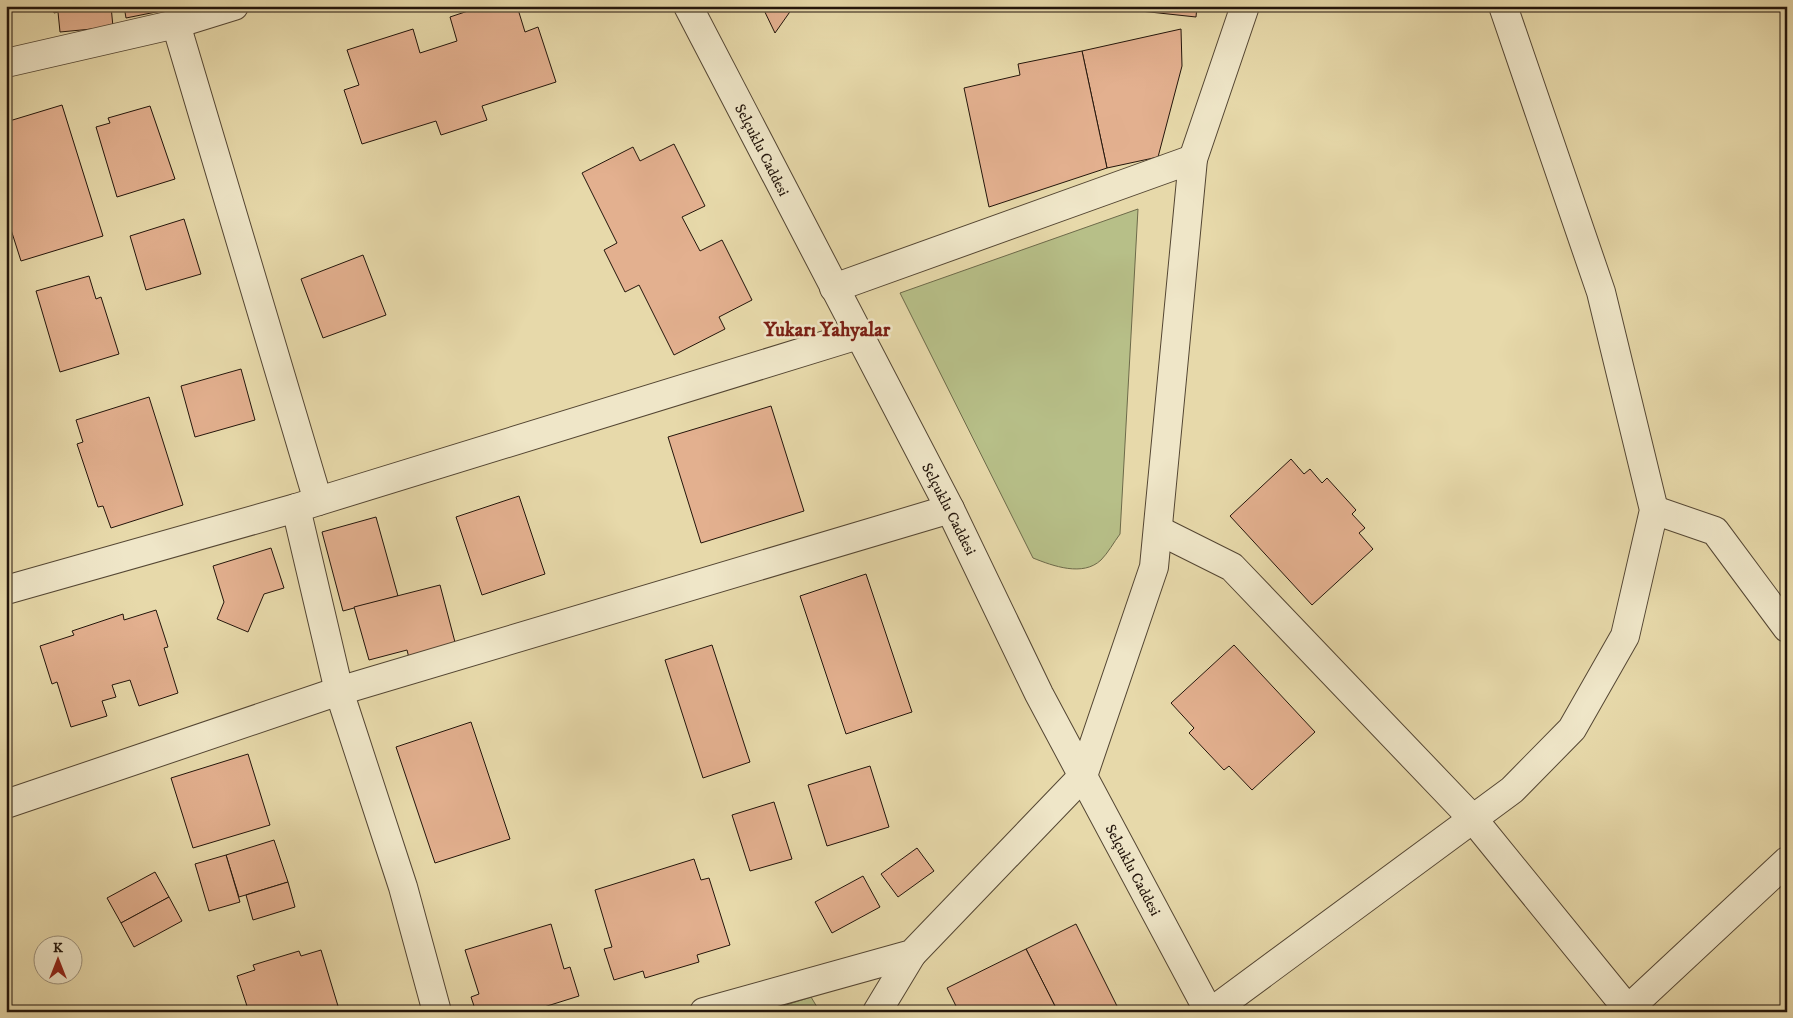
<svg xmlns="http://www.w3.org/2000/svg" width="1793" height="1018" viewBox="0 0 1793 1018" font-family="'IM FELL DW Pica',serif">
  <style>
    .green { fill: #b7bf88; stroke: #6d6a4a }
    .building { fill: #e3b08f; stroke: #23150b }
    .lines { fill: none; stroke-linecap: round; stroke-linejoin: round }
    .minor-casing { stroke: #544633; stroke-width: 30 }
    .tertiary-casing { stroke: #544633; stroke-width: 30 }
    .minor { stroke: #efe6c8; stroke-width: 28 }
    .tertiary { stroke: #efe6c8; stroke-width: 28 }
    .labels { text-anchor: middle; stroke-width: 5; stroke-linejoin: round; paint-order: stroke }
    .street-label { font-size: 15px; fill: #23150b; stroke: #efe6c8 }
    .district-label { font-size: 20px; font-weight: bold; fill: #7a1f14; stroke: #efe6c8 }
  </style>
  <rect width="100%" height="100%" fill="#e7d9aa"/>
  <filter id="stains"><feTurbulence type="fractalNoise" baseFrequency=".004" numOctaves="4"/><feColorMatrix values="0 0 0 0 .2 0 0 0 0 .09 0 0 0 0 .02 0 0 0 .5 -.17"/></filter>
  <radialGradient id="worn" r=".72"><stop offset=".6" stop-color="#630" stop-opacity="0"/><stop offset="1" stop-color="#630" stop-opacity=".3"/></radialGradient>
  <!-- green -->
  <g class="green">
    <path d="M1138 209 1120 534C1114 542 1108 553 1101 560 1083 577 1053 566 1033 558L900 293Z"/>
    <path d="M811 997 820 1012H764Z"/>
  </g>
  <!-- building -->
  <g class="building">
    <path d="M53 6H111L113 27 60 32 58 12 54 13Z"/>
    <path d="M124 6H181V7L126 18Z"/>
    <path d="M483 6H517L525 32 538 27 556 82 482 106 487 120 441 135 436 121 362 144 344 90 359 85 347 50 413 29 420 53 457 41 450 17Z"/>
    <path d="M762 6H794L775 33Z"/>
    <path d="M1094 6H1197L1196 17Z"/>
    <path d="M1181 29 1182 66 1158 157 1107 168 1082 51Z"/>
    <path d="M1082 51 1107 168 989 207 964 88 1020 75 1018 64Z"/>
    <path d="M62 105 103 236 21 261 6 214V122Z"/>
    <path d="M150 106 175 179 117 197 96 127 110 123 108 118Z"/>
    <path d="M674 144 705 206 682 217 700 251 722 240 752 300 719 317 725 329 674 355 639 285 625 292 604 250 617 243 582 173 633 147 640 161Z"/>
    <path d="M184 219 201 274 146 290 130 236Z"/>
    <path d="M363 255 386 315 323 338 301 279Z"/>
    <path d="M89 276 96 299 101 297 119 354 60 372 36 291Z"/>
    <path d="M241 369 255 420 195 437 181 386Z"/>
    <path d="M149 397 183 505 111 528 103 506 98 507 77 444 83 442 76 420Z"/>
    <path d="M771 406 804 511 701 543 668 437Z"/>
    <path d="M1291 459 1304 474 1310 469 1322 483 1327 478 1356 510 1352 514 1365 528 1359 533 1373 549 1312 605 1230 516Z"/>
    <path d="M519 496 545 574 482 595 456 517Z"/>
    <path d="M376 517 398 596 343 611 322 532Z"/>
    <path d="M271 548 284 588 264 594 248 632 217 619 224 602 213 566Z"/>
    <path d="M866 574 912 712 846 734 800 596Z"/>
    <path d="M440 585 456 646 409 658 407 650 369 660 354 607Z"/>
    <path d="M156 610 168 647 164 648 178 693 139 706 130 680 112 685 116 697 102 701 107 716 71 727 57 682 52 684 40 646 74 635 72 631 123 614 124 620Z"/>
    <path d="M712 645 750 762 703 778 665 660Z"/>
    <path d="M1234 645 1315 732 1252 790 1229 766 1224 770 1189 733 1194 728 1171 703Z"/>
    <path d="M471 722 510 839 435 863 396 747Z"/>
    <path d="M248 754 270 825 193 848 171 778Z"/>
    <path d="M870 766 889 827 827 846 808 785Z"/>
    <path d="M774 802 792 859 750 871 732 815Z"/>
    <path d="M274 840 288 882 239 897 226 855Z"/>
    <path d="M917 848 934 871 898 897 881 874Z"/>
    <path d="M226 855 240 902 209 911 195 864Z"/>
    <path d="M694 859 701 880 709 878 730 945 697 955 699 962 645 978 643 971 614 980 604 949 612 947 595 890Z"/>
    <path d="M155 872 169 897 121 923 107 898Z"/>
    <path d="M863 876 880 907 832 933 815 902Z"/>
    <path d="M288 882 295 907 253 920 246 895Z"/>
    <path d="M169 897 182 921 134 947 121 923Z"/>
    <path d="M551 924 564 969 570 967 579 996 544 1007 545 1011 542 1012H476L471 997 479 994 465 950Z"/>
    <path d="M1076 924 1120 1012H1058L1026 949Z"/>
    <path d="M1026 949 1058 1012H959L947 988Z"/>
    <path d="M321 950 338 1006 319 1012H249L237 976 255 970 253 965 299 951 301 956Z"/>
  </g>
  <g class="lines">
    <!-- minor casing -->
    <g class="minor-casing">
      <g id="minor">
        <path d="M176 24 318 501"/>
        <path d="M6 63 176 24 234 6"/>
        <path d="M834 288 1193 159"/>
        <path d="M296 508 339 691 403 887 437 1012"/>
        <path d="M1654 510 1715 531 1787 628"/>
        <path d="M6 804 339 691 950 509"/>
        <path d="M704 1012 912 954 1083 776"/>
        <path d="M877 1012 912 954"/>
      </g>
    </g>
    <!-- tertiary casing -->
    <g class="tertiary-casing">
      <g id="tertiary">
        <path d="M688 6 950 509 1039 694 1209 1012"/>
        <path d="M1158 530 1232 567 1473 819 1630 1012"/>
        <path d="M6 590 296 508 858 335"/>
        <path d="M1083 776 1154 567 1193 159 1245 6"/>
        <path d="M1211 1012 1512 790 1572 729 1625 636 1654 510 1601 292 1503 6"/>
        <path d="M1625 1012 1787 861"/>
      </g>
    </g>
    <!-- minor -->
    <use href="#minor" class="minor"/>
    <!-- tertiary -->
    <use href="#tertiary" class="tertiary"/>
  </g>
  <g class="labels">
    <!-- street labels -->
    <g class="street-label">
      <text transform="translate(762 150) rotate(63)" y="5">Selçuklu Caddesi</text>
      <text transform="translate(949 509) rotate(63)" y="5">Selçuklu Caddesi</text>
      <text transform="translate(1133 870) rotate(62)" y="5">Selçuklu Caddesi</text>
    </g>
    <!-- district labels -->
    <g class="district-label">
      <text x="827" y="336">Yukarı Yahyalar</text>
    </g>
  </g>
  <!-- margin -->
  <rect width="1793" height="1018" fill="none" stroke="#e7d9aa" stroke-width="25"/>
  <rect x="8" y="8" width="1778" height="1003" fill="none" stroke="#23150b" stroke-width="2.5"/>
  <rect x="12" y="12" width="1768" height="993" fill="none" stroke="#23150b"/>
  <!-- north arrow -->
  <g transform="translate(58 960)"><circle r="24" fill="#efe6c8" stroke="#9d927c"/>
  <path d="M0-4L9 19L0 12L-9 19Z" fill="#8f2418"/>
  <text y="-8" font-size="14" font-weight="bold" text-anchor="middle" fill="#23150b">K</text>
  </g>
  <rect width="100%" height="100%" filter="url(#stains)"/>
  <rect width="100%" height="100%" fill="url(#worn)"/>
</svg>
